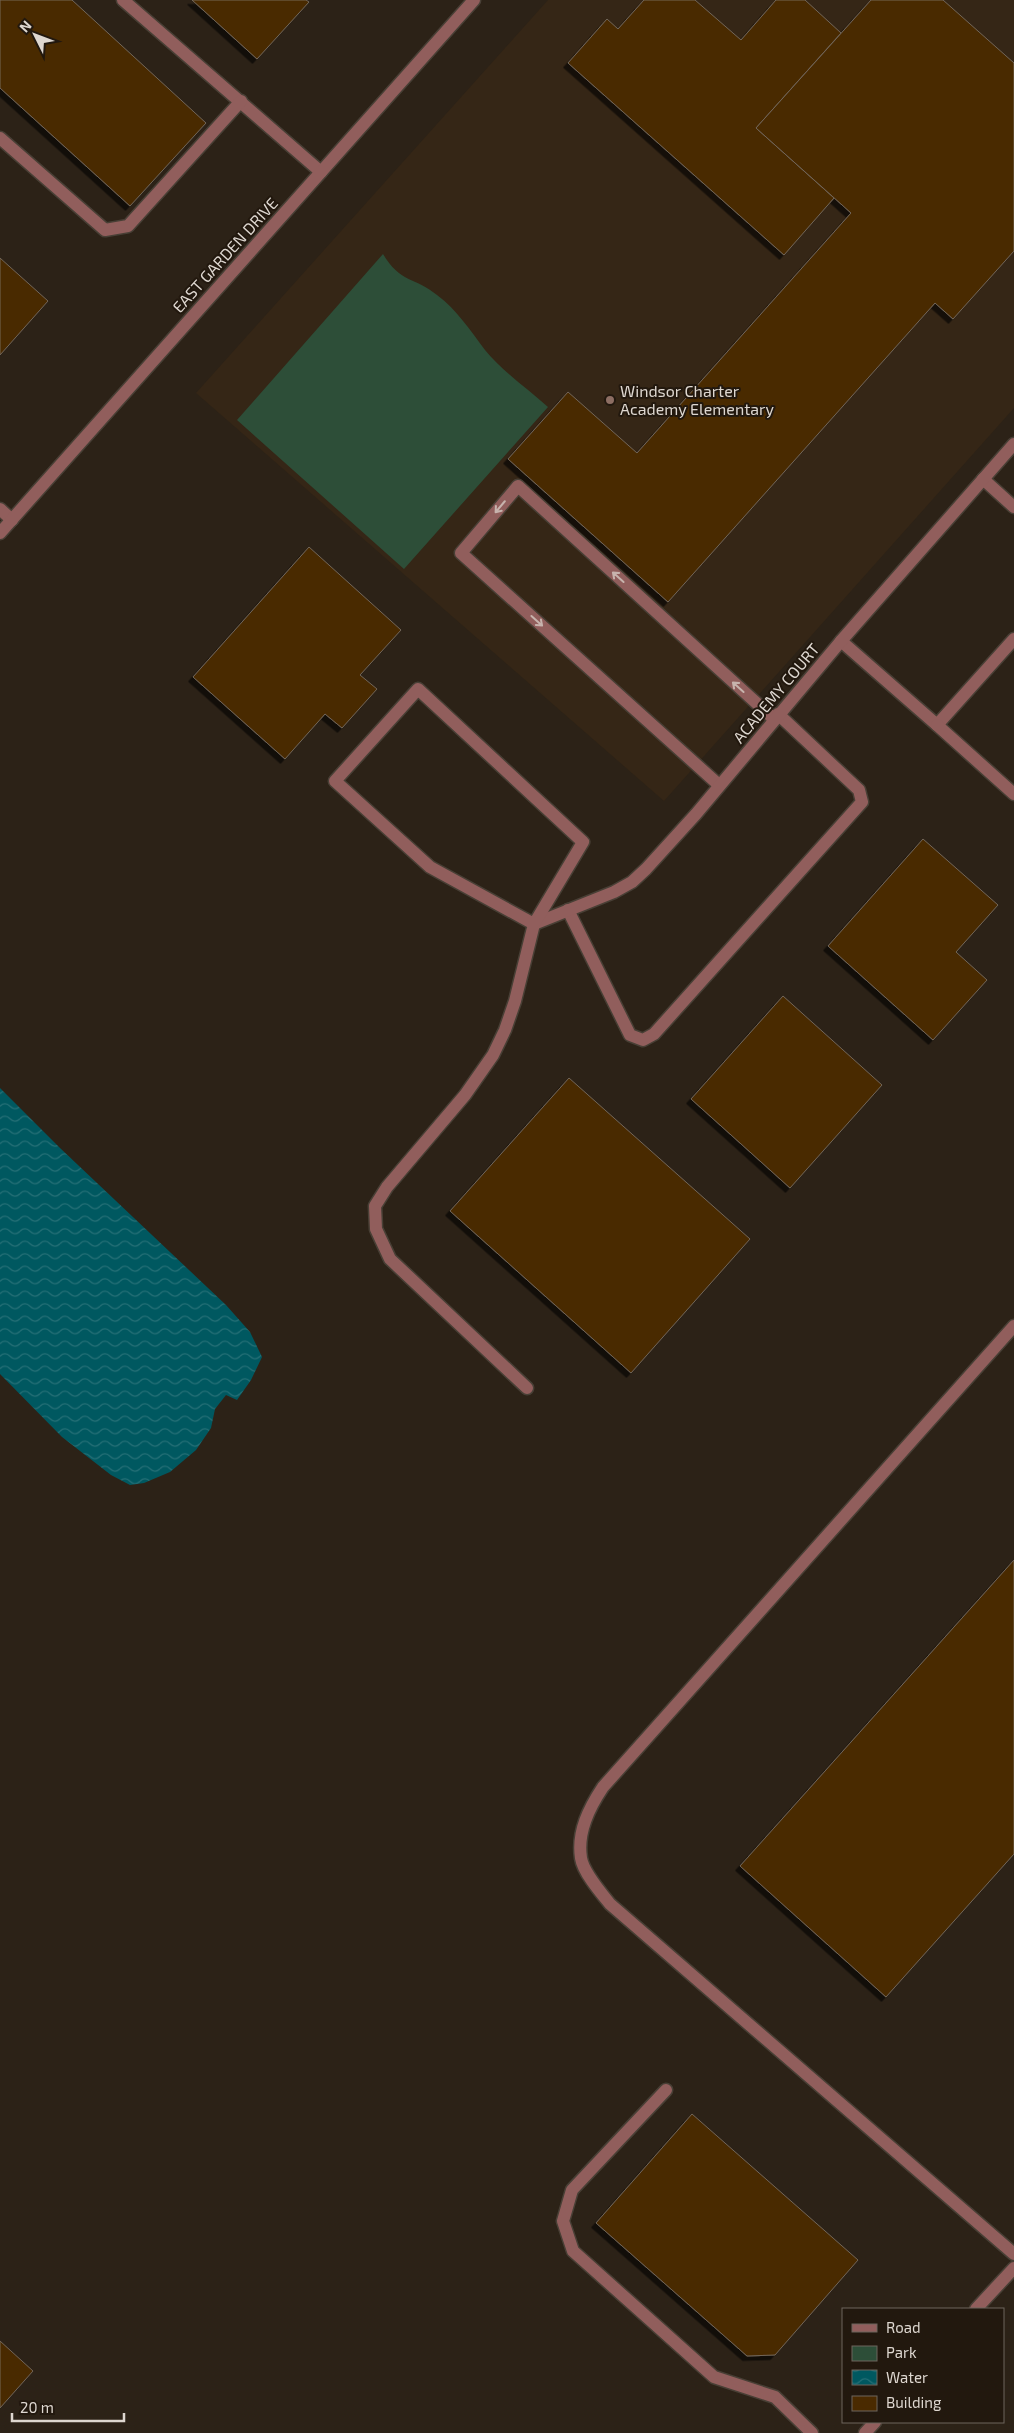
<svg xmlns="http://www.w3.org/2000/svg" width="1014" height="2433" viewBox="0 0 1014 2433" font-family="'Exo 2',sans-serif">
  <style>
    .built { fill: #352616 }
    .green { fill: #2d4e38 }
    .water { fill: url(#water-waves) }
    .building { fill: #4a2a00; stroke: #726659; filter: url(#shadow) }
    .lines { fill: none; stroke-linecap: round; stroke-linejoin: round }
    .minor-casing { stroke: #483f35; stroke-width: 15 }
    .minor { stroke: #915e5c; stroke-width: 12 }
    .oneway { stroke: #c7b3ad }
    .education-dot { fill: #8d6e63; stroke: #22180e; stroke-width: 2 }
    .labels { text-anchor: middle; stroke-width: 4; stroke-linejoin: round; paint-order: stroke }
    .street-label { font-size: 16px; fill: #ded7d0; stroke: #22180e }
    .poi-label { font-size: 16px; fill: #ded7d0; stroke: #22180e; text-anchor: start }
  </style>
  <defs>
    <pattern id="water-waves" width="16" height="10" patternUnits="userSpaceOnUse" patternTransform="scale(1.25)"><rect width="16" height="10" fill="#005860"/><path d="M0 5q4-4 8 0t8 0" fill="none" stroke="#256f76"/></pattern>
    <filter id="shadow"><feDropShadow dx="-4.5" dy="4.5" stdDeviation="0" flood-color="#0009"/></filter>
  </defs>
  <rect width="100%" height="100%" fill="#2c2217"/>
  <!-- built -->
  <path class="built" d="M548 0H1014V408L664 801 196 393Z"/>
  <!-- green -->
  <path class="green" d="M383 254C400 283 415 277 437 295 457 310 470 330 485 350 502 371 528 389 548 407L404 569 237 420Z"/>
  <!-- water -->
  <path class="water" d="M0 1088 60 1148 226 1305 250 1332 262 1357 251 1380 237 1400 226 1395 215 1409 211 1428 196 1450 170 1472 144 1483 130 1485 111 1475 62 1437 0 1374Z"/>
  <!-- building -->
  <g class="building">
    <path d="M0 0H72L206 123 130 206 0 88Z"/>
    <path d="M192 0H306L309 2 257 59Z"/>
    <path d="M644 0H695L741 40 776 0H805L841 33 756 128 834 198 784 255 568 63 607 19 618 29Z"/>
    <path d="M871 0H943L1014 63V251L953 319 935 303 668 602 508 459 568 392 637 453 851 213 756 128Z"/>
    <path d="M0 258 48 301 0 355Z"/>
    <path d="M309 547 401 630 360 675 377 689 342 728 325 714 285 759 193 677Z"/>
    <path d="M923 839 998 905 956 952 987 980 933 1040 828 946Z"/>
    <path d="M783 996 882 1085 790 1188 691 1099Z"/>
    <path d="M569 1078 750 1239 631 1373 450 1211Z"/>
    <path d="M1014 1560V1854L886 1997 740 1866Z"/>
    <path d="M692 2114 858 2260 775 2355 747 2356 596 2223Z"/>
    <path d="M0 2341 33 2371 0 2408Z"/>
  </g>
  <g class="lines">
    <!-- minor casing -->
    <g class="minor-casing">
      <g id="minor">
        <path d="M123 0 321 172"/>
        <path d="M0 138 105 230 128 226 241 101"/>
        <path d="M983 479 1014 507"/>
        <path d="M0 509 12 520"/>
        <path d="M0 533 474 0"/>
        <path d="M841 641 937 725 1014 639"/>
        <path d="M937 725 1014 794"/>
        <path d="M719 785 461 553 518 486 774 719"/>
        <path d="M568 910 630 1035 643 1040 654 1034 862 802 859 790 778 714"/>
        <path d="M534 924 614 892 632 882 646 869 696 814 841 641 1014 444"/>
        <path d="M1014 1326 603 1787C589 1808 577 1832 581 1858 583 1872 601 1893 610 1904L1014 2254"/>
        <path d="M527 1388 390 1259 376 1229 375 1206 387 1187 465 1095 493 1055 505 1030 515 1001 534 924 583 842 418 689 335 781 430 867 534 924"/>
        <path d="M666 2090 572 2190 563 2221 573 2251 714 2377 775 2397 812 2433"/>
        <path d="M976 2309 1014 2268"/>
        <path d="M865 2433 875 2422"/>
      </g>
    </g>
    <!-- minor -->
    <use href="#minor" class="minor"/>
  </g>
  <!-- one-way arrows -->
  <defs><path id="oneway-shaft" d="M-6 0H5M1.5-3L5.5 0L1.5 3" fill="none" stroke-width="1.6" stroke-linecap="round" stroke-linejoin="round" transform="scale(1.25)"/></defs>
  <g class="oneway">
    <use href="#oneway-shaft" transform="translate(500 507) rotate(130)"/>
    <use href="#oneway-shaft" transform="translate(618 577) rotate(-138)"/>
    <use href="#oneway-shaft" transform="translate(537 621) rotate(42)"/>
    <use href="#oneway-shaft" transform="translate(738 687) rotate(-138)"/>
  </g>
  <!-- markers -->
  <circle class="education-dot" cx="610" cy="400" r="5"/>
  <g class="labels">
    <!-- street labels -->
    <g class="street-label">
      <text transform="translate(225 255) rotate(-48)" y="6">EAST GARDEN DRIVE</text>
      <text transform="translate(776 693) rotate(-50)" y="6">ACADEMY COURT</text>
    </g>
    <!-- poi labels -->
    <g class="poi-label">
      <text x="620" y="397">Windsor Charter<tspan x="620" dy="18">Academy Elementary</tspan></text>
    </g>
  </g>
  <!-- legend -->
  <rect x="842" y="2308" width="162" height="115" fill="#22180e" stroke="#6d645c"/>
  <rect x="852" y="2324" width="25" height="8" fill="#915e5c" stroke="#6d645c"/>
  <text x="886" y="2333" font-size="15" fill="#ded7d0">Road</text>
  <rect x="852" y="2346" width="25" height="15" fill="#2d4e38" stroke="#6d645c"/>
  <text x="886" y="2358" font-size="15" fill="#ded7d0">Park</text>
  <rect x="852" y="2370" width="25" height="15" fill="url(#water-waves)" stroke="#6d645c"/>
  <text x="886" y="2383" font-size="15" fill="#ded7d0">Water</text>
  <rect x="852" y="2396" width="25" height="15" fill="#4a2a00" stroke="#6d645c"/>
  <text x="886" y="2408" font-size="15" fill="#ded7d0">Building</text>
  <!-- north arrow -->
  <g transform="translate(35 35) rotate(312)" stroke="#22180e" stroke-width="4" paint-order="stroke">
  <path d="M0-4L9 19L0 12L-9 19Z" fill="#ded7d0"/>
  <text y="-8" font-size="14" font-weight="bold" text-anchor="middle" fill="#ded7d0">N</text>
  </g>
  <!-- scale -->
  <path d="M12 2413v8h112v-8" fill="none" stroke="#ded7d0" stroke-width="2.5"/>
  <text x="20" y="2413" font-size="15" fill="#ded7d0" stroke="#22180e" stroke-width="4" paint-order="stroke">20 m</text>
</svg>
